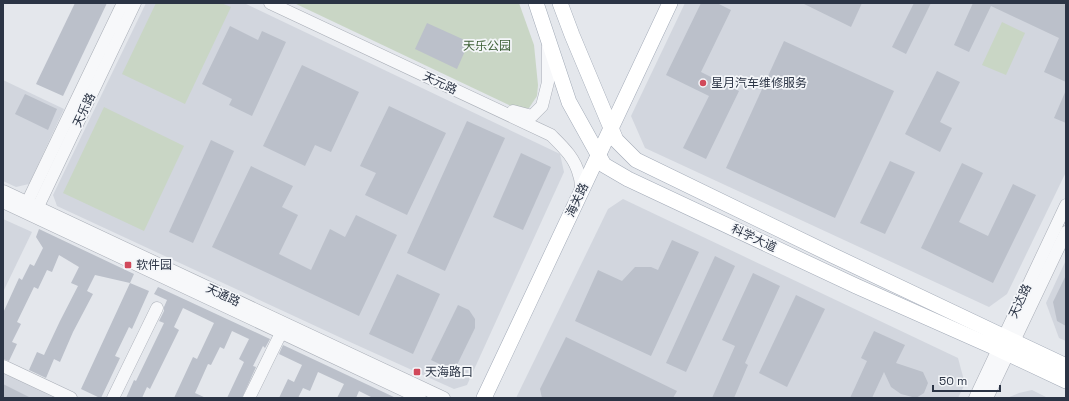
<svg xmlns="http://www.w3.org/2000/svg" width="1069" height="401" viewBox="0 0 1069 401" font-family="'Space Grotesk','Noto Sans SC',sans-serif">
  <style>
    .built { fill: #d2d6de }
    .green { fill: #c9d6c5 }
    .building { fill: #bbc0ca }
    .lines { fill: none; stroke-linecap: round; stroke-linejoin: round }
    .minor-casing { stroke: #a9aeb7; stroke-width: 13 }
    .major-casing { stroke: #a3abb8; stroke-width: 16 }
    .minor { stroke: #f7f8fa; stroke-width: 12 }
    .major { stroke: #fff; stroke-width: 15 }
    .poi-dot { fill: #d1495b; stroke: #f4f6f9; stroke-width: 1.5 }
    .labels { text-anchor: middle; stroke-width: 3.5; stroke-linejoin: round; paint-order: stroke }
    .park-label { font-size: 12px; fill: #3f6138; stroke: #f4f6f9 }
    .street-label { font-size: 12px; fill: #2b3445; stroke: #f4f6f9 }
    .poi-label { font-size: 12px; fill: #2b3445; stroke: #f4f6f9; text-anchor: start }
  </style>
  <rect width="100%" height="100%" fill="#e4e7ec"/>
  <!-- built -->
  <g class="built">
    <path d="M146 3H244L560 154 564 172 467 385 454 389 350 342 57 206 53 195Z"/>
    <path d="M685 3H1066V172L1007 294 989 307 645 148 631 116Z"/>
    <path d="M3 80 64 109 29 184 16 187 3 181Z"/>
    <path d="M623 199 958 358 965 384 958 398H516L608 209Z"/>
    <path d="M3 219 32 232 3 292Z"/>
    <path d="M1066 260V341L1059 338 1046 303Z"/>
    <path d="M3 372 58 398H3Z"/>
    <path d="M1032 390 1048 398H1007L1019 393Z"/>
  </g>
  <!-- green -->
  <g class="green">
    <path d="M156 3H221L231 7 185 104 122 74Z"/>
    <path d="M294 3H519L534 45 538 85 537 96 529 108H515Z"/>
    <path d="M1002 22 1025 33 1006 75 982 65Z"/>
    <path d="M104 107 184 146 144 231 63 193Z"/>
  </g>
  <!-- building -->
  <g class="building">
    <path d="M75 3H107L63 96 36 84Z"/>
    <path d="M701 3H717L731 10 701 72 739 91 706 159 683 148 709 96 666 75Z"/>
    <path d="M802 3H862L851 27Z"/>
    <path d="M914 3H931L906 54 892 47Z"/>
    <path d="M973 3H1066V82L1044 72 1059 38 991 6 969 52 954 45Z"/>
    <path d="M427 23 469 42 457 69 415 49Z"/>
    <path d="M230 26 258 40 262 31 286 42 252 116 229 105 232 99 202 84Z"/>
    <path d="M784 41 894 91 835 218 726 168Z"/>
    <path d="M302 65 359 92 331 152 315 145 305 166 263 146Z"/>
    <path d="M937 71 960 82 940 122 952 128 940 152 905 134Z"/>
    <path d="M1066 90V123L1054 118Z"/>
    <path d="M25 94 57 109 48 130 15 114Z"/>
    <path d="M389 106 446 133 407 215 365 195 376 173 360 166Z"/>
    <path d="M467 121 505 138 445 271 407 253Z"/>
    <path d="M211 140 234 151 193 243 169 232Z"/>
    <path d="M521 153 551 167 523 230 493 217Z"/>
    <path d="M890 161 915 172 885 234 860 223Z"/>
    <path d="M962 163 983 173 959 222 988 236 1013 184 1036 195 993 283 921 248Z"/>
    <path d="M251 166 293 186 282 207 298 215 279 254 311 270 330 229 345 237 356 215 397 235 359 316 212 247Z"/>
    <path d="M39 229 134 274 130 283 95 275 87 291 93 294 73 332 60 362 54 359 46 378 29 370 37 352 44 355 60 321 78 286 71 283 79 267 59 255 52 272 47 270 38 289 34 287 17 322 21 324 12 342 17 344 9 361 3 359V313L19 278 22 280 30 264 34 266 43 248 36 237Z"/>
    <path d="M672 240 699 252 651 356 575 321 598 270 622 281 635 267H651L658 270Z"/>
    <path d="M715 256 735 266 686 372 666 363Z"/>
    <path d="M753 273 780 286 745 363 748 365 734 398H712L735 346 722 340Z"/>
    <path d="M397 274 440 294 413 354 369 334Z"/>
    <path d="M1066 275V326L1057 321 1053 302Z"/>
    <path d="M130 283 149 291 132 329 129 327 115 356 120 358 101 398H100L81 389Z"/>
    <path d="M158 287 270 339 265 348 263 346 253 366 256 367 242 398H227L244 362 239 359 249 339 232 331 224 349 220 347 211 365 208 364 195 393 206 398H174L193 357 197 359 214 323 183 308 174 327 179 330 150 389 147 387 142 398H126L134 380 136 381 164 323 159 321 164 311V307L167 300 154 294Z"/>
    <path d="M796 295 825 309 787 387 759 373Z"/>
    <path d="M458 305 469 310 475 319V328L454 371 431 360Z"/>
    <path d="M874 331 905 345 896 363 923 372 928 383 924 393 916 398 901 394 891 387 884 372 872 398H850L867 361 861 358Z"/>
    <path d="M566 337 677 391 673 398H542L540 389Z"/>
    <path d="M283 345 396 398H373L359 391 356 398H337L344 384 318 372 310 391 303 388 298 398H279L288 379 294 382 302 365 279 354Z"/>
    <path d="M3 384 31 398H3Z"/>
  </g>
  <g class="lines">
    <!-- minor casing -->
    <g class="minor-casing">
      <g id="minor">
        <path d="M270 3 551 135C563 147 575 158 579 175 581 180 581 185 581 191"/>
        <path d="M513 111 532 116 542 106 548 82V47"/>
        <path d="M3 191 444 398"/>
        <path d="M3 202 420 398"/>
        <path d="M24 209 123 3"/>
        <path d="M34 215 135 3"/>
        <path d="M3 366 71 398"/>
        <path d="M113 398 157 308"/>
        <path d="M249 398 281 333"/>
        <path d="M975 398 1066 205"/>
        <path d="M987 398 1066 232"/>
      </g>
    </g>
    <!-- major casing -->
    <g class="major-casing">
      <g id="major">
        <path d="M536 3 569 102 604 165 628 179 856 286 998 349 1066 381"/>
        <path d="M560 3 572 35 616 140 636 160 834 256 1066 366"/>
        <path d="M484 398 670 3"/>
      </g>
    </g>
    <!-- minor -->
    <use href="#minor" class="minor"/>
    <!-- major -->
    <use href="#major" class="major"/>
  </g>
  <!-- markers -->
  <g class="poi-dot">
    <circle cx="703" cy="83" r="4"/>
    <rect x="124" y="261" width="8" height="8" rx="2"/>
    <rect x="413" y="368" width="8" height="8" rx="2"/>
  </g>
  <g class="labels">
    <!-- park labels -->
    <g class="park-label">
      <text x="487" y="50">天乐公园</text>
    </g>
    <!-- street labels -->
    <g class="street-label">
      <text transform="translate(440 83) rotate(25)" y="4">天元路</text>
      <text transform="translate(84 110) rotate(-65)" y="4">天乐路</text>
      <text transform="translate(577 200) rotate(-65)" y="4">海关路</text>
      <text transform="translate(754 238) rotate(25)" y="4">科学大道</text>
      <text transform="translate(223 295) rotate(25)" y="4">天通路</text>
      <text transform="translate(1020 301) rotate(-65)" y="4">天达路</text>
    </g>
    <!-- poi labels -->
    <g class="poi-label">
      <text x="711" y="87">星月汽车维修服务</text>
      <text x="136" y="269">软件园</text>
      <text x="425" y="376">天海路口</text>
    </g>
  </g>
  <!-- border -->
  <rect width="1069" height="401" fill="none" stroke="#2b3445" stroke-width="8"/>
  <!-- scale -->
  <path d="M933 385v6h67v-6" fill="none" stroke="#2b3445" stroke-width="2"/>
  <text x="939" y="385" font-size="12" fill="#2b3445" stroke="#f4f6f9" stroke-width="3" paint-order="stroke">50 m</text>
</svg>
